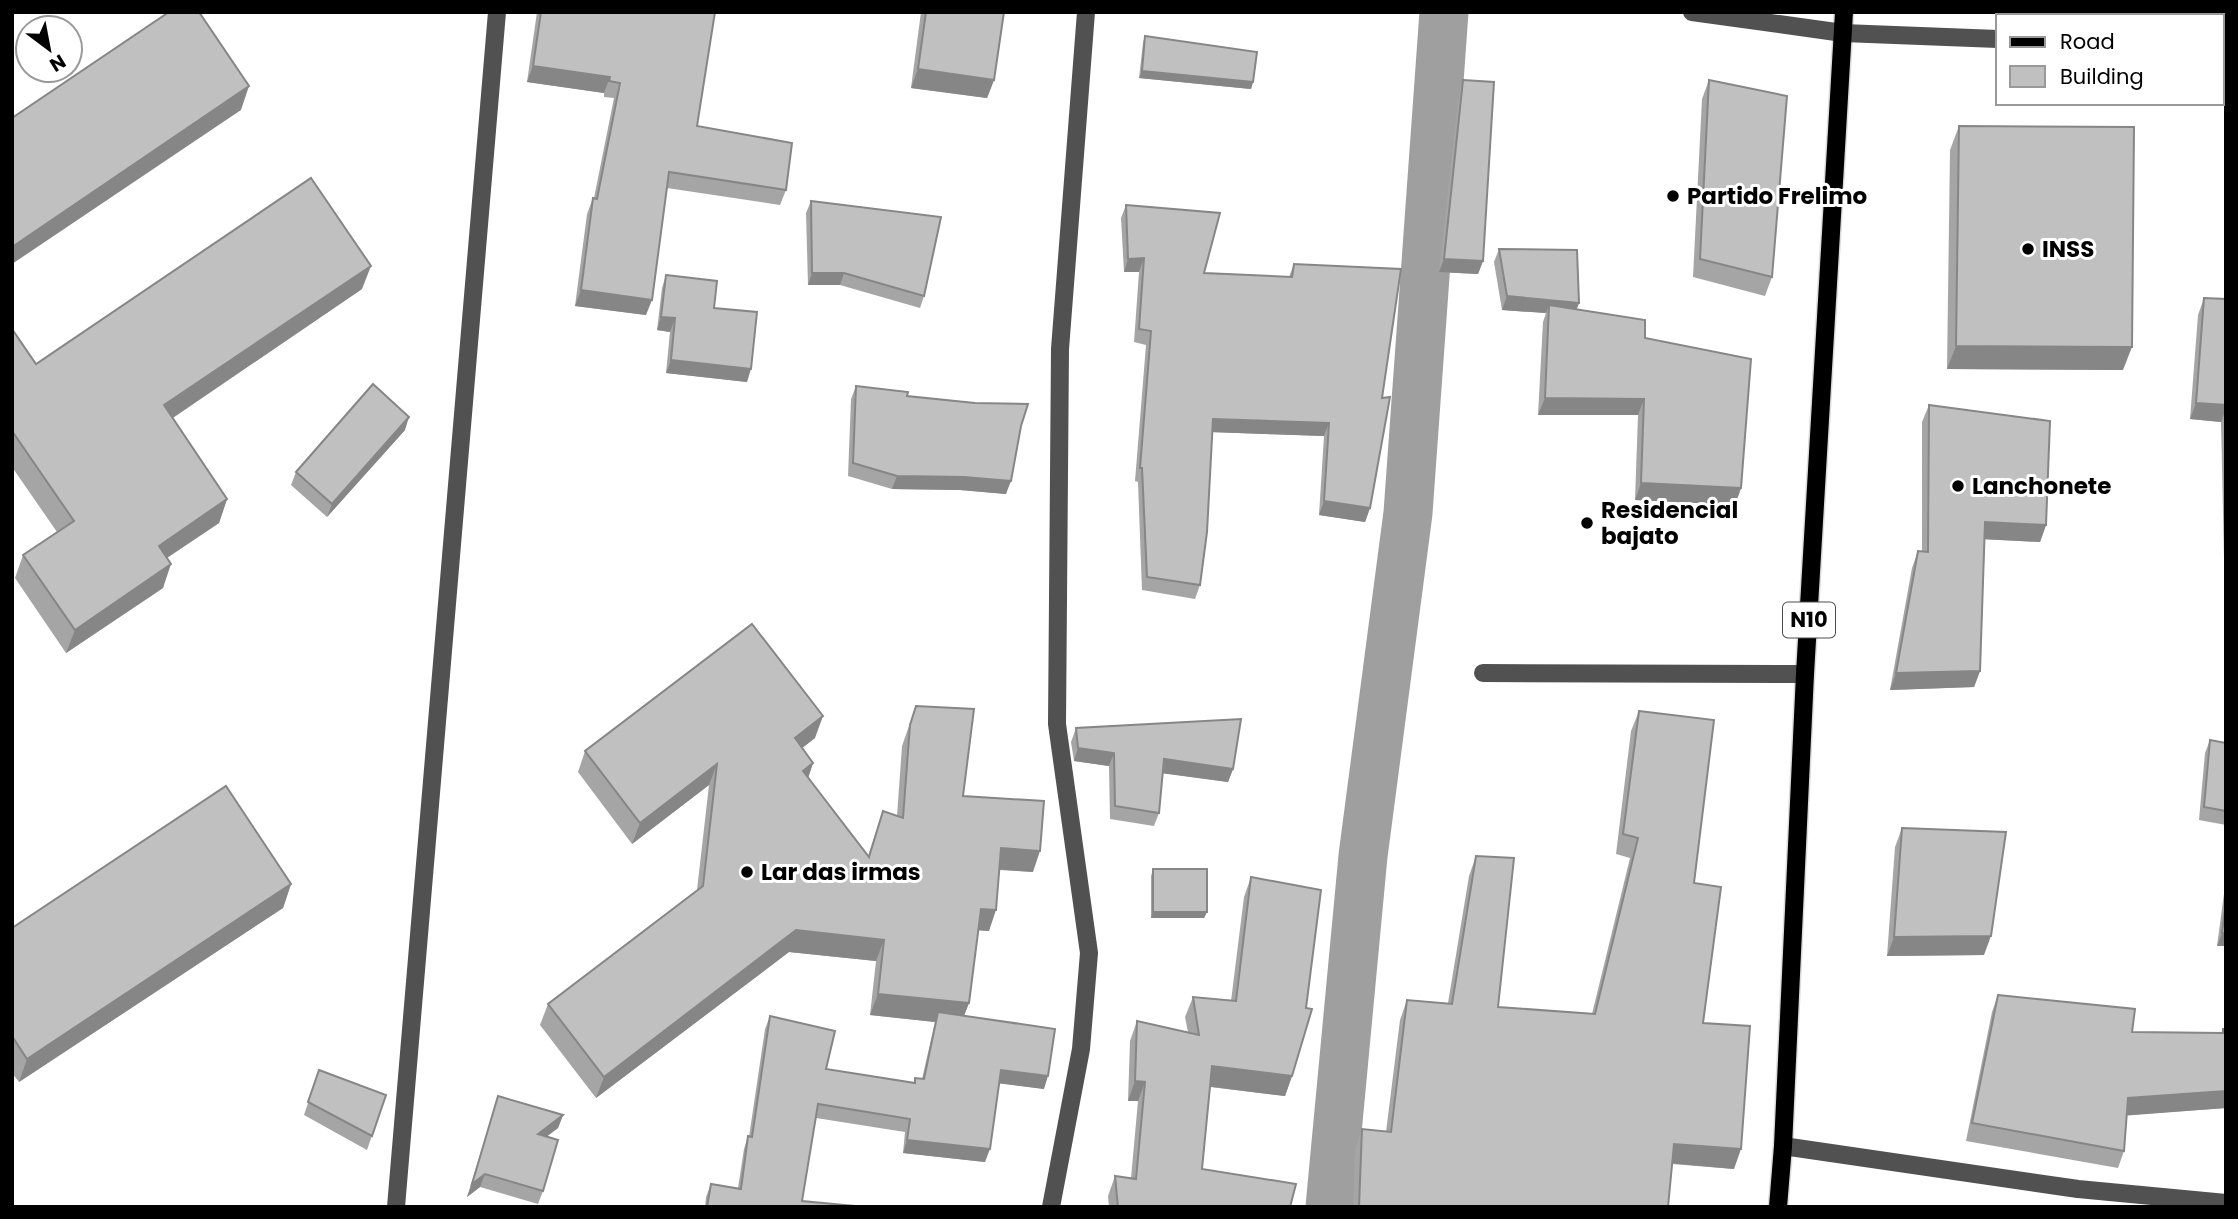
<svg xmlns="http://www.w3.org/2000/svg" width="2238" height="1219" viewBox="0 0 2238 1219" font-family="Poppins,sans-serif">
  <style>
    .lines { fill: none; stroke-linecap: round; stroke-linejoin: round }
    .canal { stroke: #9f9f9f; stroke-width: 49 }
    .major-casing { stroke: #dbdbdb; stroke-width: 21 }
    .minor { stroke: #515151; stroke-width: 18 }
    .major { stroke: #000; stroke-width: 18 }
    .wall { fill: #a5a5a5 }
    .shaded-wall { fill: #868686 }
    .building { fill: #c0c0c0; stroke: #868686; stroke-width: 2 }
    .poi-dot { fill: #000; stroke: #fff; stroke-width: 2.5 }
    .labels { text-anchor: middle; stroke-width: 6; stroke-linejoin: round; paint-order: stroke }
    .shield { fill: #fff; stroke: #4c4c4c; stroke-width: 2 }
    .shield-label { font-size: 21px; font-weight: bold; fill: #000 }
    .poi-label { font-size: 23px; font-weight: bold; fill: #000; stroke: #fff; text-anchor: start }
  </style>
  <rect width="100%" height="100%" fill="#fff"/>
  <g class="lines">
    <!-- canal -->
    <path class="canal" d="M1330 1207 1363 856 1408 513 1444 12"/>
    <!-- major casing -->
    <g class="major-casing">
      <path id="major" d="M1778 1207 1783 1146 1805 674 1844 12"/>
    </g>
    <!-- minor -->
    <g class="minor">
      <path d="M1692 12 1843 33 1998 39"/>
      <path d="M2222 49H2226"/>
      <path d="M1483 673 1805 674"/>
      <path d="M1783 1146 2078 1189 2226 1203"/>
      <path d="M396 1207 497 12"/>
      <path d="M1051 1207 1081 1049 1089 953 1057 724 1060 349 1086 12"/>
    </g>
    <!-- major -->
    <use href="#major" class="major"/>
  </g>
  <!-- wall -->
  <g class="wall">
    <path d="M537 12H715L697 126 786 190 780 205 667 188 646 315 575 306 587 214 593 198H594L614 98 604 97V93L527 82Z"/>
    <path d="M921 12H1004L994 80 987 98 911 88Z"/>
    <path d="M1145 36 1253 82 1251 89 1139 78 1143 43Z"/>
    <path d="M1463 80 1483 261 1478 274 1439 272 1459 93Z"/>
    <path d="M1709 80 1772 277 1765 296 1693 277 1702 99Z"/>
    <path d="M1959 126 2123 370 1947 369 1950 150Z"/>
    <path d="M811 201 924 296 920 308 840 285H808L806 213Z"/>
    <path d="M1126 205 1204 273 1289 277 1294 264 1382 398 1370 508 1365 522 1319 515 1324 436 1212 432 1200 585 1195 599 1142 590 1138 482 1135 481 1146 345 1134 342 1139 272H1124L1121 218Z"/>
    <path d="M1499 249 1579 303 1576 310 1645 338 1741 488 1735 505 1635 500 1638 415H1538L1543 322 1546 313 1502 310 1494 262Z"/>
    <path d="M666 275 714 308 747 382 666 373 670 332 657 330 662 288Z"/>
    <path d="M362 289 173 418 227 499 219 523 167 558 163 588 66 653 15 578 23 555 57 532 12 467V329L36 364Z"/>
    <path d="M2204 298 2226 299V558H2224L2221 422 2190 419 2198 315Z"/>
    <path d="M856 386 907 396 1021 426 1006 494 960 490 892 489 848 476 851 399Z"/>
    <path d="M1929 405 2046 525 2040 542 1985 539 1980 671 1974 687 1890 690 1912 568 1918 551 1922 552V422Z"/>
    <path d="M405 430 327 517 291 485 296 472Z"/>
    <path d="M916 706 963 796 1033 872 999 870 989 931 978 930 969 1003 964 1015 1044 1089 999 1083 985 1162 903 1153 905 1132 816 1118 802 1201 866 1207H705L706 1197 711 1184 738 1188 744 1149 748 1136 749 1137 765 1029 770 1016 826 1069 914 1083 915 1078 922 1079 935 1022 870 1015 876 961 789 952 596 1098 540 1025 548 1004 697 890 709 785 632 844 578 772 585 751 815 738 802 748 813 763 808 778 868 856 883 811 897 816 902 746Z"/>
    <path d="M1639 711 1694 883 1703 1023 1734 1169 1672 1164 1668 1207H1353L1355 1149 1362 1129 1386 1132 1400 1020 1407 1000 1448 1003 1469 876 1476 856 1498 1007 1592 1014 1630 858 1616 854 1631 731Z"/>
    <path d="M1076 728 1233 769 1228 782 1163 773 1159 813 1154 826 1110 819 1109 766 1074 761 1071 742Z"/>
    <path d="M2210 740 2226 743V825L2199 820 2205 753Z"/>
    <path d="M1902 828 1984 955 1887 956 1895 847Z"/>
    <path d="M1153 869 1207 912 1204 918H1151V876Z"/>
    <path d="M1251 877 1292 1076 1285 1096 1210 1087 1202 1169 1290 1207H1109L1108 1196 1115 1176 1131 1178 1138 1101H1128L1130 1041 1137 1021 1188 1032 1185 1017 1193 997 1231 1001 1244 897Z"/>
    <path d="M2226 879V946H2217Z"/>
    <path d="M291 884 283 908 19 1082 12 1073V928Z"/>
    <path d="M1998 995 2132 1032 2222 1033 2223 1029 2226 1108 2126 1115 2124 1151 2118 1168 1966 1141 1992 1012Z"/>
    <path d="M319 1070 386 1095 367 1150 304 1115Z"/>
    <path d="M498 1096 563 1115 558 1128 547 1136 543 1191 538 1204 480 1187 467 1197Z"/>
  </g>
  <!-- shaded-wall -->
  <g class="shaded-wall">
    <path d="M533 66 610 77 604 93 527 82Z"/>
    <path d="M918 69 994 80 987 98 911 88Z"/>
    <path d="M1142 71 1253 82 1251 89 1139 78Z"/>
    <path d="M249 86 241 110 12 264V247Z"/>
    <path d="M1144 258 1139 272H1124L1128 259Z"/>
    <path d="M1444 259 1483 261 1478 274 1439 272Z"/>
    <path d="M371 266 362 289 156 429 164 405Z"/>
    <path d="M812 273H844L840 285H808Z"/>
    <path d="M581 290 652 300 646 315 575 306Z"/>
    <path d="M1507 296 1579 303 1574 316 1549 305 1546 313 1502 310Z"/>
    <path d="M661 317 675 318 670 332 657 330Z"/>
    <path d="M1956 346 2132 347 2123 370 1947 369Z"/>
    <path d="M671 360 751 369 747 382 666 373Z"/>
    <path d="M1545 398 1644 399 1638 415H1538Z"/>
    <path d="M2196 403 2226 405V409L2221 422 2190 419Z"/>
    <path d="M409 417 405 430 327 517 332 504Z"/>
    <path d="M1213 419 1329 423 1324 436 1208 432Z"/>
    <path d="M897 476 964 477 1011 481 1006 494 960 490 892 489Z"/>
    <path d="M1641 483 1741 488 1735 505 1635 500Z"/>
    <path d="M227 499 219 523 150 569 159 546Z"/>
    <path d="M1324 501 1370 508 1365 522 1319 515Z"/>
    <path d="M1985 522 2046 525 2040 542 1979 539Z"/>
    <path d="M171 564 163 588 66 653 75 630Z"/>
    <path d="M1980 671 1974 687 1890 690 1896 673Z"/>
    <path d="M823 716 815 738 788 759 795 738Z"/>
    <path d="M1078 748 1114 753 1109 766 1074 761Z"/>
    <path d="M1164 759 1233 769 1228 782 1160 773Z"/>
    <path d="M813 763 806 784 803 771Z"/>
    <path d="M717 764 709 785 632 844 640 823Z"/>
    <path d="M1001 848 1040 851 1033 872 993 869Z"/>
    <path d="M291 884 283 908 19 1082 27 1059Z"/>
    <path d="M981 909 996 910 989 931 974 930Z"/>
    <path d="M1153 912H1207L1204 918H1151Z"/>
    <path d="M796 930 884 940 876 961 789 952 596 1098 604 1077Z"/>
    <path d="M2222 933H2226V946H2217Z"/>
    <path d="M1991 936 1984 955 1887 956 1894 937Z"/>
    <path d="M878 994 969 1003 961 1024 938 1012 935 1022 870 1015Z"/>
    <path d="M1212 1066 1292 1076 1285 1096 1205 1086Z"/>
    <path d="M1001 1070 1048 1076 1044 1089 996 1083Z"/>
    <path d="M1135 1081 1145 1082 1138 1101H1128Z"/>
    <path d="M2226 1091V1108L2121 1116 2128 1098Z"/>
    <path d="M563 1115 558 1128 533 1147 538 1134Z"/>
    <path d="M907 1140 990 1149 985 1162 903 1153Z"/>
    <path d="M1674 1144 1741 1149 1734 1169 1667 1163Z"/>
    <path d="M485 1174 480 1187 467 1197 472 1184Z"/>
  </g>
  <!-- building -->
  <g class="building">
    <path d="M169 12H199L249 86 12 247V118Z"/>
    <path d="M541 12H715L697 126 792 143 786 190 669 172 652 300 581 290 593 198 597 199 620 83 609 81 610 77 533 66Z"/>
    <path d="M926 12H1004L994 80 918 69Z"/>
    <path d="M1145 36 1257 52 1253 82 1142 71Z"/>
    <path d="M1463 80 1494 82 1483 261 1444 259Z"/>
    <path d="M1709 80 1787 96 1772 277 1700 259Z"/>
    <path d="M1959 126 2134 127 2132 347 1956 346Z"/>
    <path d="M311 178 371 266 164 405 227 499 159 546 171 564 75 630 23 555 74 521 12 431V329L36 364Z"/>
    <path d="M811 201 941 217 924 296 844 273H812Z"/>
    <path d="M1126 205 1220 213 1204 273 1292 277 1294 264 1401 269 1382 398 1390 397 1370 508 1324 501 1329 423 1213 419 1207 532 1200 585 1147 577 1142 468H1140L1151 331 1139 329 1144 258 1128 259Z"/>
    <path d="M1499 249 1577 250 1579 303 1507 296Z"/>
    <path d="M666 275 717 281 714 308 757 312 751 369 671 360 675 318 661 317Z"/>
    <path d="M2204 298 2226 299V405L2196 403Z"/>
    <path d="M1549 305 1645 320V338L1751 359 1741 488 1641 483 1644 399 1545 398Z"/>
    <path d="M373 384 409 417 332 504 296 472Z"/>
    <path d="M856 386 908 392 907 396 975 403 1028 404 1021 426 1011 481 964 477 897 476 853 463Z"/>
    <path d="M1929 405 2050 421 2046 525 1985 522 1980 671 1896 673 1918 551 1928 552Z"/>
    <path d="M752 624 823 716 795 738 813 763 803 771 869 857 883 811 903 818 910 725 916 706 974 709 963 796 1044 801 1040 851 1001 848 996 910 981 909 969 1003 878 994 884 940 796 930 604 1077 548 1004 703 886 717 764 640 823 585 751Z"/>
    <path d="M1639 711 1714 720 1694 883 1721 887 1703 1023 1750 1026 1741 1149 1674 1144 1668 1207H1359L1362 1129 1391 1132 1407 1000 1452 1004 1476 856 1514 858 1498 1007 1595 1014 1638 838 1623 834Z"/>
    <path d="M1241 719 1233 769 1164 759 1159 813 1115 806 1114 753 1078 748 1076 728Z"/>
    <path d="M2210 740 2226 743V811L2204 807Z"/>
    <path d="M226 786 291 884 27 1059 12 1036V928Z"/>
    <path d="M1902 828 2006 832 1991 936 1894 937Z"/>
    <rect x="1153" y="869" width="54" height="43"/>
    <path d="M1251 877 1321 890 1306 1008 1312 1009 1292 1076 1212 1066 1202 1169 1296 1184 1290 1207H1118L1115 1176 1136 1179 1145 1082 1135 1081 1137 1021 1199 1035 1193 997 1236 1001Z"/>
    <path d="M2226 903V933H2222Z"/>
    <path d="M1998 995 2135 1009 2132 1032 2223 1033V1029H2226V1091L2128 1098 2124 1151 1972 1123Z"/>
    <path d="M938 1012 1055 1029 1048 1076 1001 1070 990 1149 907 1140 910 1119 818 1104 802 1201 866 1207H707L711 1184 741 1189 748 1136 752 1137 770 1016 835 1031 826 1069 915 1083V1078L924 1079Z"/>
    <path d="M319 1070 386 1095 372 1136 308 1102Z"/>
    <path d="M498 1096 563 1115 538 1134 558 1140 543 1191 485 1174 472 1184Z"/>
  </g>
  <!-- markers -->
  <g class="poi-dot">
    <circle cx="1673" cy="196" r="7"/>
    <circle cx="2028" cy="249" r="7"/>
    <circle cx="1958" cy="486" r="7"/>
    <circle cx="1587" cy="523" r="7"/>
    <circle cx="747" cy="872" r="7"/>
  </g>
  <g class="labels">
    <!-- shield labels -->
    <rect class="shield" x="1783" y="602.5" width="52" height="35" rx="5"/>
    <g class="shield-label">
      <text x="1809" y="627">N10</text>
    </g>
    <!-- poi labels -->
    <g class="poi-label">
      <text x="1687" y="204">Partido Frelimo</text>
      <text x="2042" y="257">INSS</text>
      <text x="1972" y="494">Lanchonete</text>
      <text x="1601" y="518">Residencial<tspan x="1601" dy="26">bajato</tspan></text>
      <text x="761" y="880">Lar das irmas</text>
    </g>
  </g>
  <!-- border -->
  <rect width="2238" height="1219" fill="none" stroke="#000000" stroke-width="28"/>
  <!-- legend -->
  <rect x="1996" y="14" width="228" height="91" fill="#ffffff" stroke="#999999" stroke-width="2"/>
  <rect x="2010" y="37" width="35" height="10" fill="#000000" stroke="#999999" stroke-width="2"/>
  <text x="2060" y="49" font-size="21" fill="#000000">Road</text>
  <rect x="2010" y="66" width="35" height="21" fill="#c0c0c0" stroke="#999999" stroke-width="2"/>
  <text x="2060" y="84" font-size="21" fill="#000000">Building</text>
  <!-- north arrow -->
  <g transform="translate(49 49) rotate(148)"><circle r="33" fill="#ffffff" stroke="#999999" stroke-width="2"/>
  <path d="M0-5L12 26L0 18L-12 26Z" fill="#000000"/>
  <text y="-10" font-size="19" font-weight="bold" text-anchor="middle" fill="#000000">N</text>
  </g>
</svg>
